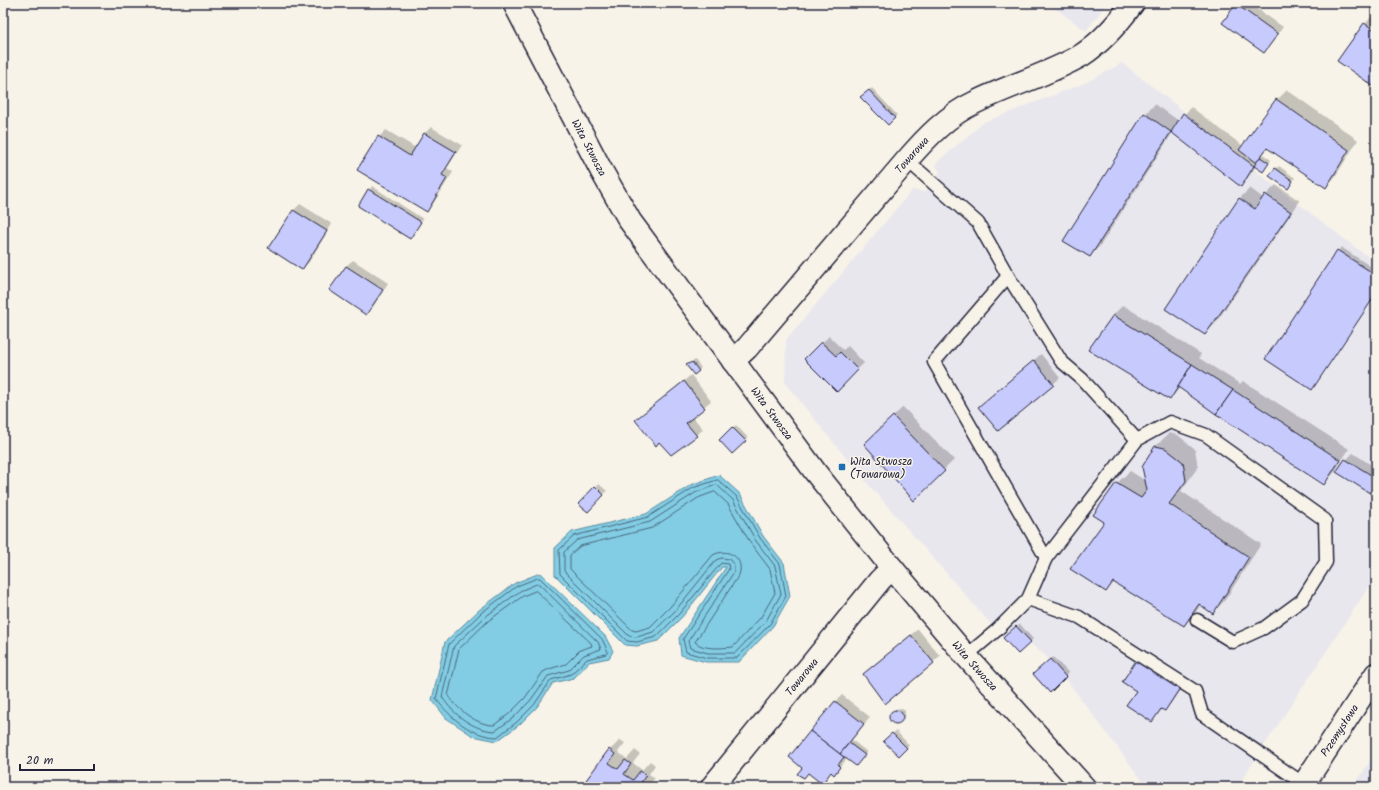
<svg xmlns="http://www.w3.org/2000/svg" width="1379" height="790" viewBox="0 0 1379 790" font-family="Kalam,sans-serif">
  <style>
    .built { fill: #e9e7ee }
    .water { fill: #82cde3; stroke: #5c89a0 }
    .shadow { fill: #0003 }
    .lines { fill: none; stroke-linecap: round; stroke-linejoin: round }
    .shore { stroke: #48667e; stroke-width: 1 }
    .building { fill: #c7cafc; stroke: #22223b }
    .service-casing { stroke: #22223b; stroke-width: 15 }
    .minor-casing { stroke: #22223b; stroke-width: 25 }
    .tertiary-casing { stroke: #22223b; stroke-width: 25 }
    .secondary-casing { stroke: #22223b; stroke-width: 25 }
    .service { stroke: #f7f3e8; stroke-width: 12 }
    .minor { stroke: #f7f3e8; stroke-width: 22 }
    .tertiary { stroke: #f7f3e8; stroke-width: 22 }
    .secondary { stroke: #f7f3e8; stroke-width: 22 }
    .poi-dot { fill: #1f6fb2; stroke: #f7f3e8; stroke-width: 1.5 }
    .labels { text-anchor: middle; stroke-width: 3; stroke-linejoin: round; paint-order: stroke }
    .street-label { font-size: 11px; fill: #22223b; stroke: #f7f3e8 }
    .poi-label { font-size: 11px; fill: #22223b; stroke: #f7f3e8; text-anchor: start }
  </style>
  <rect width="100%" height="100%" fill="#f7f3e8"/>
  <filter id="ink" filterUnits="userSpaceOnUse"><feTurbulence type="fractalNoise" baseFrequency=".025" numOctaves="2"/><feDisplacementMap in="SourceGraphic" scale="8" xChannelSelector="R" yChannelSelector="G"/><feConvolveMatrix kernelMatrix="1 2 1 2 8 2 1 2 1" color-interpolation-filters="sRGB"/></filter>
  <g filter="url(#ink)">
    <!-- built -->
    <g class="built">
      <path d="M1048 3H1107L1086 31Z"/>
      <path d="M1122 63 1254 166 1253 169 1376 263V576L1237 787H1147L1066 679 1049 693 1032 674 1049 659 1031 644 1018 655 860 475 785 383 786 340 912 190 925 192 940 172 935 164 984 122 1085 83Z"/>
      <path d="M1376 752V787H1353Z"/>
    </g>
    <!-- water -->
    <g class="water">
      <path d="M719 475 740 494 763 536 784 563 790 596 773 626 739 662H706L681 655 679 638 726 567H722L682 617 658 641 637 646 625 645 555 575V548L572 532 646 514 691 485Z"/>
      <path d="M540 573 605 636 613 651 609 658 589 662 574 678 553 683 537 707 519 725 497 741 473 736 446 718 432 700 445 642 479 610 515 583Z"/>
    </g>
    <!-- shadow -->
    <g class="shadow">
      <path d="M1238 3H1249L1283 27 1270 45 1264 51 1236 5Z"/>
      <path d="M1374 14 1376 15V87L1365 24Z"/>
      <path d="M872 88 897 115 888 124 865 94Z"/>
      <path d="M1287 90 1358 140 1335 177 1325 187 1268 148 1263 154 1271 160 1266 168 1263 171 1256 166 1247 179 1241 186 1173 132 1100 246 1090 256 1145 114 1155 104 1179 121 1191 107 1243 146 1277 100Z"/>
      <path d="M431 127 462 145 447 168 453 172 433 204 426 211 359 170 379 137 386 130 416 148 425 133Z"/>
      <path d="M1279 166 1295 178 1290 185 1276 169Z"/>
      <path d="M1276 185 1300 201 1215 324 1205 334 1167 309 1240 198 1250 188 1263 198Z"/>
      <path d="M372 186 423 219 412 235 359 206Z"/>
      <path d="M300 204 332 224 309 262 302 269 269 248 294 210Z"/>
      <path d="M1341 247 1376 270V294L1312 388 1267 358Z"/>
      <path d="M353 260 388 283 373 307 366 314 346 266Z"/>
      <path d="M1123 305 1201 354 1199 358 1240 384 1243 381 1349 449 1334 473 1324 483 1180 388 1170 399 1089 349 1113 315Z"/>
      <path d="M829 336 843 350 848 346 864 363 837 390 806 359Z"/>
      <path d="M1041 354 1060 378 1053 384 986 401Z"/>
      <path d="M695 360 701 368 698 371 688 365Z"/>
      <path d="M691 375 711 401 692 416 703 429 696 436 659 441 636 420Z"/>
      <path d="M903 407 954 460 914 499 865 444Z"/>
      <path d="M736 425 748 438 732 453 720 440Z"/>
      <path d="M1169 433 1178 435 1195 449 1198 467 1181 491 1261 544 1225 600 1212 613 1201 604 1196 612 1184 625 1115 581 1106 591 1105 522 1094 515 1117 483 1130 471 1146 481 1156 446Z"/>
      <path d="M1353 453 1376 468V496L1346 460Z"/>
      <path d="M599 484 607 491 588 511 579 504Z"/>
      <path d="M1020 624 1033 639 1019 653 1005 638Z"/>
      <path d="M918 629 940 656 933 662 870 668Z"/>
      <path d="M1053 657 1069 673 1050 691 1035 674Z"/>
      <path d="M1186 681 1171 703 1165 710 1163 708 1152 721 1137 691Z"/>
      <path d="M842 695 870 717 852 740 867 752 859 762 847 759 834 773 832 771 822 783 803 768 835 702Z"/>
      <path d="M902 708 905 711V715L898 722H893L891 721 890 716 892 712 896 709Z"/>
      <path d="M896 731 909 745 899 755 884 741Z"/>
      <path d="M620 740 625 743 618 752 627 759 635 750 640 754 633 763 642 770 650 761 655 765 649 774 655 778 650 784 647 787H582L610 750Z"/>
    </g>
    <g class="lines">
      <!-- shore -->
      <g class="shore">
        <path d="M718 480 737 497 760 538 780 564 786 596 770 624 737 658H707L686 652 683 639 729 569 728 564 721 563 679 614 656 637 637 642 627 641 560 574 559 550 574 536 648 517 693 488Z"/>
        <path d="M717 485 733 500 756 541 775 566 781 594 766 621 735 653H708L690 648 688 641 734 572V565L729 559 721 558 716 560 675 611 653 632 637 637 629 636 564 571V552L577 540 650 522 695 493Z"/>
        <path d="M715 492 728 504 751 544 770 569 775 593 761 617 733 647C722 648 703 650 695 642L739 575C745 558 728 547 713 555L670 607 650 627 636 631 632 630 570 569V555L580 546 652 528 698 498Z"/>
        <path d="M538 578H540L602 639 608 652 606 654 587 659 571 674 551 680 534 705 517 722 497 737C471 736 451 718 436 699L449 644 481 613 517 586Z"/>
        <path d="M537 584H539L598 642 601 649 584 655 569 670 548 676 530 701 513 718 495 731C473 730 454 715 442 697L454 646 485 617 520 591Z"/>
        <path d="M536 591 591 643 592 646 580 650 566 664 549 669 543 672 525 698 509 714 494 725C476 725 459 710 448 696L459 649 488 621 523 596Z"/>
      </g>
    </g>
    <!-- building -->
    <g class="building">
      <path d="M1236 4 1278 34 1264 53 1222 23Z"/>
      <path d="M1364 23 1376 31V88L1337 61Z"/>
      <path d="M869 90 895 118 888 125 860 97Z"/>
      <path d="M1276 99 1349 150 1326 188 1267 148 1256 163 1239 150Z"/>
      <path d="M1144 113 1171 132 1090 257 1063 241Z"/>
      <path d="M1183 113 1254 166 1241 187 1171 132Z"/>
      <path d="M424 133 456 152 442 175 447 178 427 212 357 170 378 136 410 156Z"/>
      <path d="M1260 157 1269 163 1263 172 1254 166Z"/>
      <path d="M1275 168 1293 181 1288 189 1269 176Z"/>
      <path d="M368 189 421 222 410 239 358 206Z"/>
      <path d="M1265 194 1291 212 1205 335 1165 309 1239 198 1255 209Z"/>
      <path d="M293 210 327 231 302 270 268 248Z"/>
      <path d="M1337 250 1376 275V294L1312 390 1265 359Z"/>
      <path d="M346 266 383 290 366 315 329 290Z"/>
      <path d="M1113 315 1192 364 1170 400 1088 350Z"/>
      <path d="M821 342 836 356 840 352 858 370 837 392 804 359Z"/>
      <path d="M1034 360 1054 385 998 431 978 407Z"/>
      <path d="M692 362 699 371 694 375 686 365Z"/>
      <path d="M1192 364 1233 390 1216 414 1178 387Z"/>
      <path d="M684 381 705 408 686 423 697 436 671 455 659 442 656 446 635 420Z"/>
      <path d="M1233 390 1340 460 1324 485 1216 414Z"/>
      <path d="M893 416 945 471 914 501 864 444Z"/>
      <path d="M732 427 746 441 732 454 719 440Z"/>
      <path d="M1155 446 1165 448 1183 462 1186 481 1169 504 1249 557 1213 614 1199 604 1184 626 1113 582 1106 592 1070 569 1104 522 1093 515 1116 483 1141 498 1147 490 1142 467Z"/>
      <path d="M1345 459 1376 478V497L1336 472Z"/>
      <path d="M595 486 604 495 588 512 578 504Z"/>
      <path d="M1016 626 1031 642 1018 654 1003 638Z"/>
      <path d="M911 635 934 663 885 704 863 674Z"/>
      <path d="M1050 659 1066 677 1050 693 1033 674Z"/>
      <path d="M1137 659 1180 688 1165 711 1161 709 1152 722 1126 705 1136 691 1122 682Z"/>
      <path d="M835 701 864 724 840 754 810 731Z"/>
      <circle cx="896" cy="717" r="7"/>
      <path d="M810 731 844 757 838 765 840 767 834 775 831 772 822 784 808 773 804 778 797 774 802 768 789 757Z"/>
      <path d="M892 733 907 748 899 756 883 741Z"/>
      <path d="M849 743 865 755 856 766 840 754Z"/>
      <path d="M609 749 615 754 609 763 618 769 625 760 631 764 624 774 633 780 640 771 646 775 640 784 644 787H581Z"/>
    </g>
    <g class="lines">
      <!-- service casing -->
      <g class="service-casing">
        <g id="service">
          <path d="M907 160 978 223 1008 276 1061 361 1082 379 1137 440"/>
          <path d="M1008 276 934 362 1046 558"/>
          <path d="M1028 599 1046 558 1137 440 1170 422 1206 435 1325 520 1326 562 1302 600 1264 628 1233 642 1197 620"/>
          <path d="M966 656 997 630 1028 599 1079 617 1195 691 1202 714 1304 784"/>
        </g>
      </g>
      <!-- minor casing -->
      <g class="minor-casing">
        <g id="minor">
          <path id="s1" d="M733 361 747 348 907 160C926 138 948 115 974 103 1009 85 1048 75 1082 55 1102 42 1119 22 1133 3"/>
          <path id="s2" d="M712 787 880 580 892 568"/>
        </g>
      </g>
      <!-- tertiary casing -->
      <g class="tertiary-casing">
        <g id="tertiary">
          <path id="s3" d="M514 3 601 170 630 221 816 473 892 568 966 656 1084 787"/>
        </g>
      </g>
      <!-- secondary casing -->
      <g class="secondary-casing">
        <g id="secondary">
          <path id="s4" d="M1302 787 1376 674"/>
        </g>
      </g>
      <!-- service -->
      <use href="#service" class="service"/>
      <!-- minor -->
      <use href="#minor" class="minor"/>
      <!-- tertiary -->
      <use href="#tertiary" class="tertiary"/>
      <!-- secondary -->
      <use href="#secondary" class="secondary"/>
    </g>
  </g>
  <!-- markers -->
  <rect class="poi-dot" x="838" y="463" width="8" height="8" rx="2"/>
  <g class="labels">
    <!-- street labels -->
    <g class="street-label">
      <text dy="4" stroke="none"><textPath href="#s3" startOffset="163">Wita Stwosza</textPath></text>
      <text dy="4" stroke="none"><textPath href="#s1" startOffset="273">Towarowa</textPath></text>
      <text dy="4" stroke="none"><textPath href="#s3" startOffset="486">Wita Stwosza</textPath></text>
      <text dy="4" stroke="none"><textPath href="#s3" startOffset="810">Wita Stwosza</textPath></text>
      <text dy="4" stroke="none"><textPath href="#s2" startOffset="142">Towarowa</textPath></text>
      <text dy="4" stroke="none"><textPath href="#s4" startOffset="68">Przemysłowa</textPath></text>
    </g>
    <!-- poi labels -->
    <g class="poi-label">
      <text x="850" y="465">Wita Stwosza<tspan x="850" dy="13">(Towarowa)</tspan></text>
    </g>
  </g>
  <!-- margin -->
  <rect width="1379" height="790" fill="none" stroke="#f7f3e8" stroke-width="16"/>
  <rect x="8" y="8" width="1363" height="774" fill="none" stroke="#22223b" stroke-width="1.5" filter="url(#ink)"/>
  <!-- scale -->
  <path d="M20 764v6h74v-6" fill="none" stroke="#22223b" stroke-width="2"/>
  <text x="26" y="764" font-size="12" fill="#22223b" stroke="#f7f3e8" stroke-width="3" paint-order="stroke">20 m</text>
</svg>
